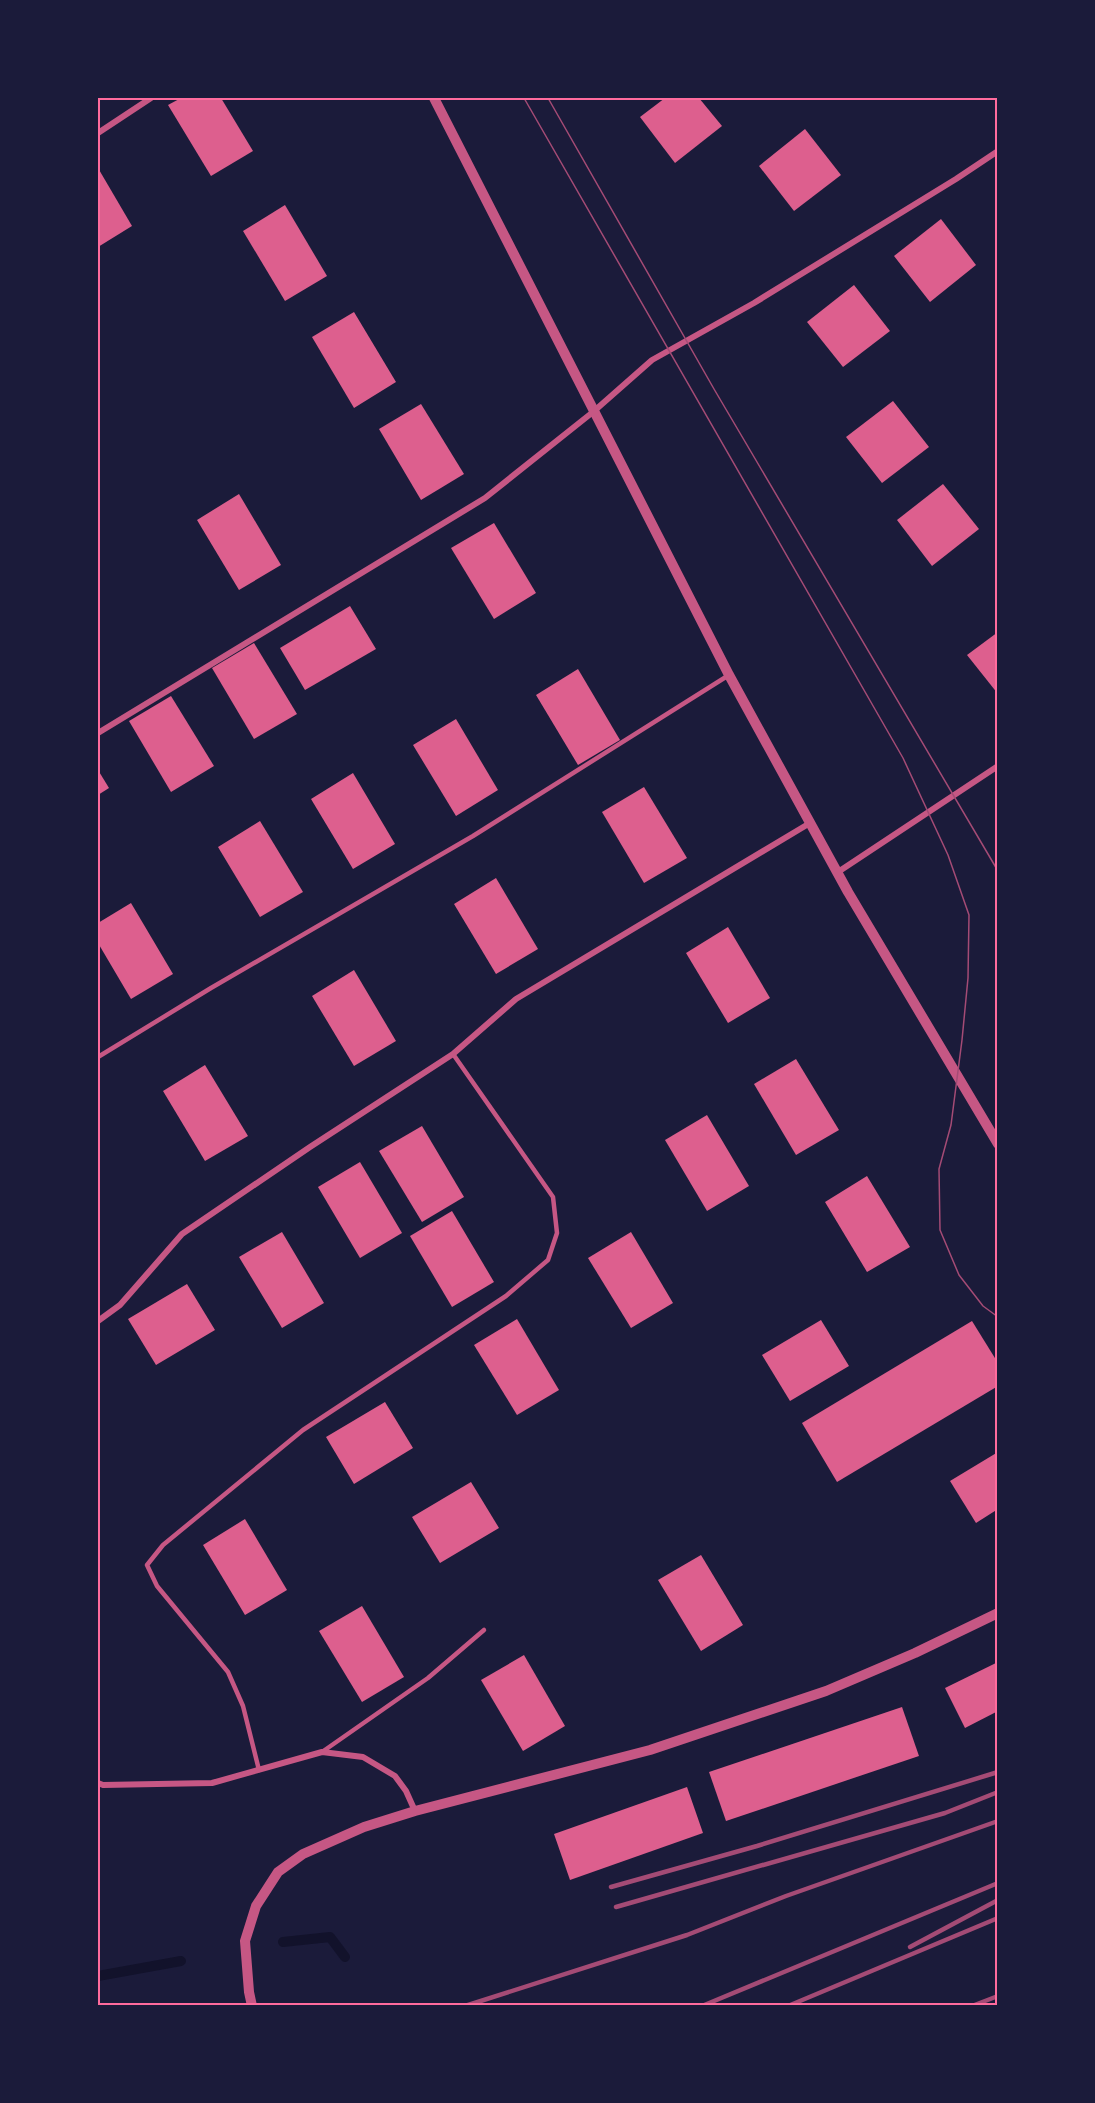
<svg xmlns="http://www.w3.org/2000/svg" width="1095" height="2103" viewBox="0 0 1095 2103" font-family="'IBM Plex Serif',serif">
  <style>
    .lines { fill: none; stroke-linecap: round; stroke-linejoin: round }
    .stream { stroke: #12122b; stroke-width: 10 }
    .building { fill: #dd5f8e }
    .service { stroke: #c65784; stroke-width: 4.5 }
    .minor { stroke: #c65784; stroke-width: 6 }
    .tertiary { stroke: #c65784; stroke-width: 10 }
    .tram { stroke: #a44b75; stroke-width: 1.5 }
    .rail { stroke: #a44b75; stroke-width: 4.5 }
    .neatline { fill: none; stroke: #ff6b9d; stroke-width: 2 }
  </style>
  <rect width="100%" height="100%" fill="#1b1b3a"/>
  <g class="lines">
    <!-- stream -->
    <g class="stream">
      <path d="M283 1942 330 1937 345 1957"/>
      <path d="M98 1976 181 1961"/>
    </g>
  </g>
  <!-- building -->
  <g class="building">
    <path d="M181 98H221L253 151 211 176 168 105Z"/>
    <path d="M665 98H699L722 126 675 163 640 117Z"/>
    <path d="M805 129 841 175 794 211 759 166Z"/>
    <path d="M98 168 132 226 98 247Z"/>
    <path d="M285 205 327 276 285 301 243 231Z"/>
    <path d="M941 219 976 265 930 302 894 256Z"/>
    <path d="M854 285 890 331 843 367 807 322Z"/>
    <path d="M354 312 396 382 354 408 312 337Z"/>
    <path d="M893 401 929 447 882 483 846 437Z"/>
    <path d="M421 404 464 474 421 500 379 429Z"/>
    <path d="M943 484 979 529 932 566 897 520Z"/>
    <path d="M239 494 281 565 239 590 197 520Z"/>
    <path d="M494 523 536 593 494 619 451 548Z"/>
    <path d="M350 606 376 649 305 690 280 648Z"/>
    <path d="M998 632V694L967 655Z"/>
    <path d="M254 643 297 714 254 739 212 668Z"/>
    <path d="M578 669 620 740 578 765 536 695Z"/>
    <path d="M171 696 214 766 171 792 129 721Z"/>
    <path d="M456 719 498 790 456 816 413 745Z"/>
    <path d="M98 770 109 788 98 795Z"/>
    <path d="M353 773 395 844 353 869 311 799Z"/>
    <path d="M644 787 687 858 644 883 602 812Z"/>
    <path d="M260 821 303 892 260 917 218 847Z"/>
    <path d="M496 878 538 949 496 974 454 904Z"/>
    <path d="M131 903 173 974 131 999 98 943V923Z"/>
    <path d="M728 927 770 998 728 1023 686 953Z"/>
    <path d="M354 970 396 1041 354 1066 312 996Z"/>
    <path d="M796 1059 839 1130 796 1155 754 1084Z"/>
    <path d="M205 1065 248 1136 205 1161 163 1091Z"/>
    <path d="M707 1115 749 1186 707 1211 665 1140Z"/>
    <path d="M422 1126 464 1197 422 1222 379 1151Z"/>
    <path d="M360 1162 402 1233 360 1258 318 1187Z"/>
    <path d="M867 1176 910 1247 867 1272 825 1202Z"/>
    <path d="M452 1211 494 1282 452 1307 410 1236Z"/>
    <path d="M282 1232 324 1303 282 1328 239 1257Z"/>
    <path d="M631 1232 673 1303 631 1328 588 1258Z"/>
    <path d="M187 1284 215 1330 156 1365 128 1319Z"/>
    <path d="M517 1319 559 1390 517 1415 474 1345Z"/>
    <path d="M821 1320 849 1366 790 1401 762 1355Z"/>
    <path d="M972 1321 998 1363V1386L837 1482 802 1423Z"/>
    <path d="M385 1402 413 1448 354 1484 326 1437Z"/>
    <path d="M998 1452V1509L976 1523 950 1481Z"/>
    <path d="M471 1482 499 1528 440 1563 412 1517Z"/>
    <path d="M245 1519 287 1590 245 1615 203 1545Z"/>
    <path d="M701 1555 743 1625 701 1651 658 1580Z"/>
    <path d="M362 1606 404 1677 362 1702 319 1631Z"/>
    <path d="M524 1655 565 1726 523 1751 481 1680Z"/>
    <path d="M998 1662V1711L965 1728 945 1688Z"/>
    <path d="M902 1707 919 1756 726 1821 709 1772Z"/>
    <path d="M687 1787 703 1833 570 1880 554 1834Z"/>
  </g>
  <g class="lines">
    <!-- service -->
    <g class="service">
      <path d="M98 1057 211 988 473 836 729 675"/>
      <path d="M322 1752 428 1678 484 1630"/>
      <path d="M259 1770 243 1706 228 1672 157 1586 147 1565 163 1545 303 1430 506 1296 548 1260 557 1233 553 1197 453 1054"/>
    </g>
    <!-- minor -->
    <g class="minor">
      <path d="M98 133 151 98"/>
      <path d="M98 733 485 498 593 412 652 360 754 303 956 179 998 151"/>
      <path d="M838 872 998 766"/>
      <path d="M98 1321 120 1305 182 1234 310 1147 453 1054 516 999 810 823"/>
      <path d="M98 1783 103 1785 212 1783 322 1752 363 1757 395 1776 406 1791 415 1811"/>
    </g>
    <!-- tertiary -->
    <g class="tertiary">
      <path d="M434 98 729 675 848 892 998 1144"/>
      <path d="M252 2006 249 1992 245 1941 256 1906 278 1872 303 1854 364 1827 415 1811 650 1750 826 1691 915 1653 998 1613"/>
    </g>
    <!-- tram -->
    <g class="tram">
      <path d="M524 98 903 758 948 855 969 915 968 978 962 1040 951 1125 939 1169 940 1230 959 1275 983 1306 998 1317"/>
      <path d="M548 98 714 389 998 871"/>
    </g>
    <!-- rail -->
    <g class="rail">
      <path d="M611 1887 757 1846 998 1772"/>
      <path d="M616 1907 945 1813 998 1792"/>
      <path d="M910 1947 998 1900"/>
      <path d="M465 2006 687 1935 786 1896 998 1821"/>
      <path d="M702 2006 998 1883"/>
      <path d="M788 2006 998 1918"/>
      <path d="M972 2006 998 1996"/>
    </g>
  </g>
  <!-- border -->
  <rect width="1095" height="2103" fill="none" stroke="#1b1b3a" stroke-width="198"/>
  <rect x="99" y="99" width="897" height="1905" class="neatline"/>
</svg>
